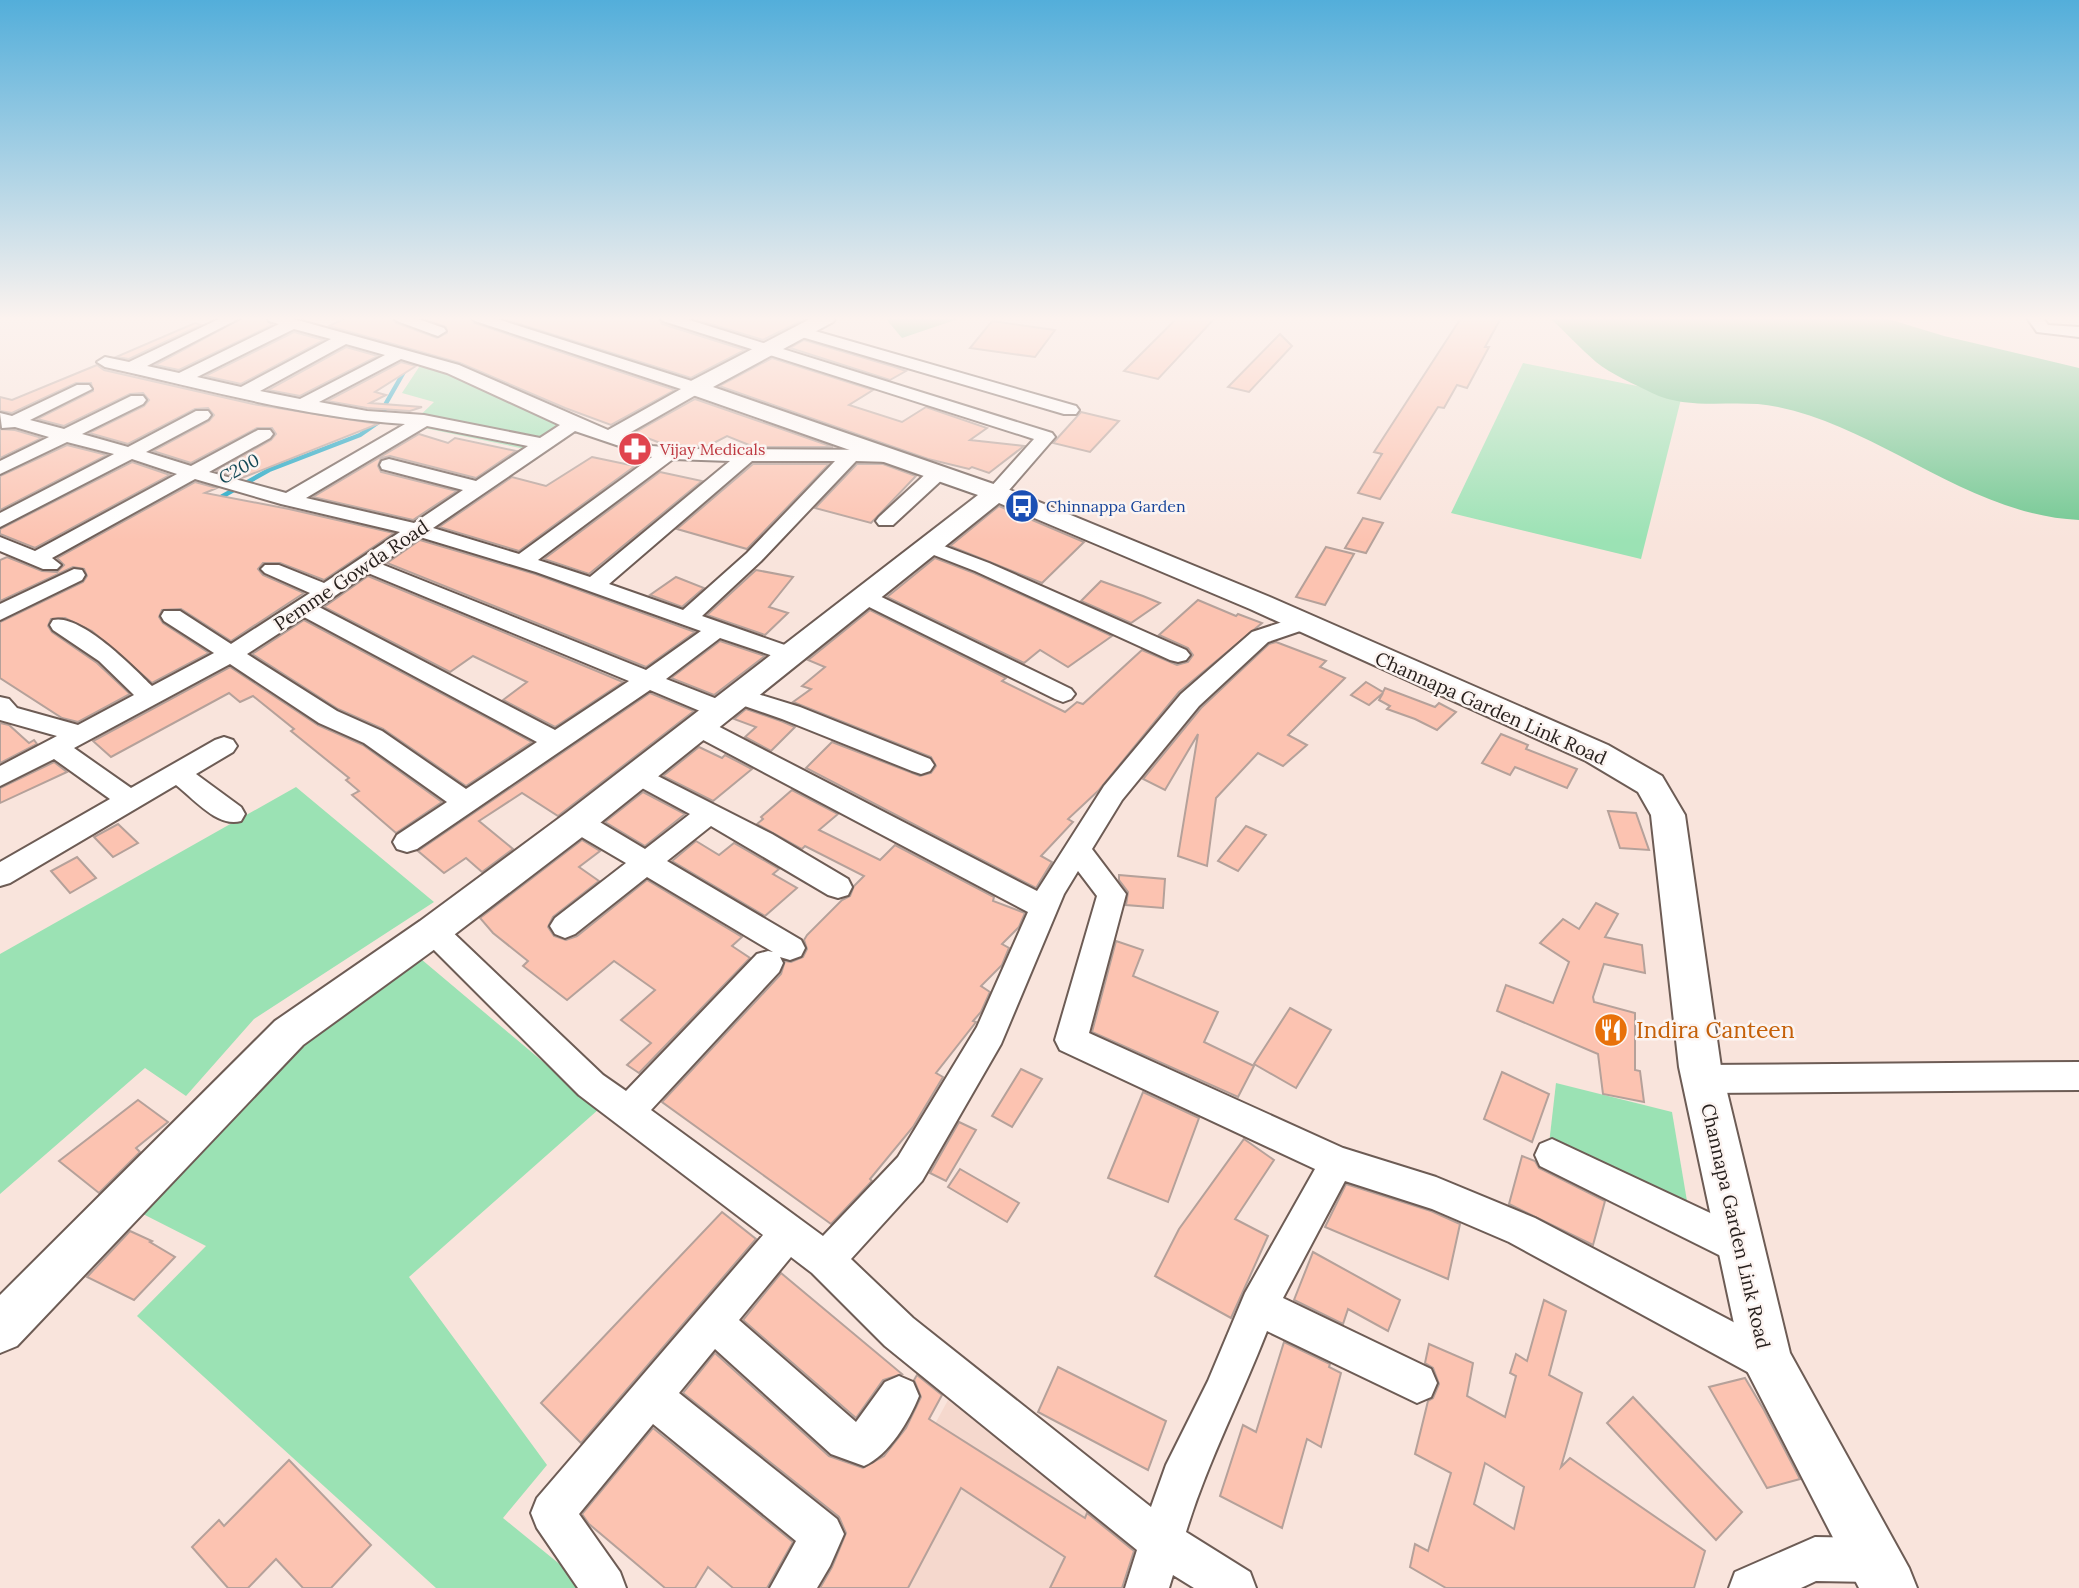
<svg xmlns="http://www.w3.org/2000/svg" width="2079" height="1588" viewBox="0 0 2079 1588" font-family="Lora,serif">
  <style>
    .built { fill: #f5d8cd }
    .green { fill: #9be2b4 }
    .forest { fill: #6ec790 }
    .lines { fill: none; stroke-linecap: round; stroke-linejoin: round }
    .stream { stroke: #13a4c4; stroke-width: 4.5 }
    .building { fill: #fcc3b1; stroke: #b5a19a; stroke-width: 2; fill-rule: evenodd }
    .minor-casing { stroke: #6d5c55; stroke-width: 4 }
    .tertiary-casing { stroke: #6d5c55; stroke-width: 4 }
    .minor { fill: #fff; fill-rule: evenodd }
    .tertiary { fill: #fff; fill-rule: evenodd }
    .labels { text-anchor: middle; stroke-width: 5; stroke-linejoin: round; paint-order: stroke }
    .far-health-label { font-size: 16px; fill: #be3a42; stroke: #fcf4f1; text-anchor: start }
    .far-transit-label { font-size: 16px; fill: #164399; stroke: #fcf4f1; text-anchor: start }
    .far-water-label { font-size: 18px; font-style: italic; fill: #124856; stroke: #fcf4f1 }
    .street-label { font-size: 19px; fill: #28211e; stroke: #fcf4f1 }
    .near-food-label { font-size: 23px; fill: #c56008; stroke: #fcf4f1; text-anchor: start }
  </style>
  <rect width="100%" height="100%" fill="#f9e4dc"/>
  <!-- built -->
  <path class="built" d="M948 1400 1135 1528 1111 1588H846Z"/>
  <!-- green -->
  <g class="green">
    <path d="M1523 363 1682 395 1641 559 1451 513Z"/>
    <path d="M421 364 573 420 525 449 410 425 434 402 402 393Z"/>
    <path d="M296 787 434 902 254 1019 186 1096 145 1068 0 1194V954Z"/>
    <path d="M421 959 599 1109 409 1277 547 1465 503 1518 589 1588H436L137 1316 206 1246 139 1212 310 1039Z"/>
    <path d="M1556 1083 1672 1112 1688 1207 1549 1144Z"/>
  </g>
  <!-- forest -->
  <g class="forest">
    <path d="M961 318 902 338 886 319 887 318Z"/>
    <path d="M1550 318H1885L1944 336 2079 368V520C1969 515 1883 429 1778 407 1737 398 1691 412 1652 393 1634 384 1611 374 1596 362 1580 348 1565 332 1550 318Z"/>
  </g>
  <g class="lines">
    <!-- stream -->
    <path class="stream" d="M214 501 269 470 360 435 383 419 385 405 421 342"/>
  </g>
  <!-- building -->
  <g class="building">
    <path d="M242 318H264L272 325 179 370 155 365Z"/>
    <path d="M346 318H392L396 323 437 338 447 333 446 327 422 318H470L474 323 675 390 611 425 565 408 460 363 329 326Z"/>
    <path d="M501 318H658L662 324 745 350 691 378Z"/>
    <path d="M691 318H807L763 340Z"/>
    <path d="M1177 318H1215L1158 379 1124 371Z"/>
    <path d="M1461 318H1501L1485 347H1489L1467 388 1457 385 1444 408 1438 407 1380 499 1358 493 1382 454 1374 452Z"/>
    <path d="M992 321 1055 330 1035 357 970 348Z"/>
    <path d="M195 323 201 325 129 359 116 357Z"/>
    <path d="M294 332 324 340 241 384 205 376Z"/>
    <path d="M1280 334 1292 346 1249 392 1228 387Z"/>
    <path d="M804 340 895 367 906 371 890 380 790 348Z"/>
    <path d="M346 347 378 356 300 396 268 390Z"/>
    <path d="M772 358 873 390 849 405 902 422 926 407 987 428 970 440 1024 446 989 473 972 467 969 469 928 459 719 386Z"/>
    <path d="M401 362 416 366 375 392 386 395 370 403 422 407 410 411 367 408 327 401Z"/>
    <path d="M97 365 104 370 253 404 378 424 242 478 216 471 271 440 276 434 272 428H257L191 463 153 451 209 421 214 415 208 408 195 409 128 444 89 433 144 406 149 400 143 393 130 394 64 426 37 419 93 391 91 383H76L12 413 0 411V397L12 400Z"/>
    <path d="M695 399 833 447H754L727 436 708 446H686L663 444 634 433Z"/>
    <path d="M1081 412 1119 421 1090 452 1053 443Z"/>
    <path d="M0 429 15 430 42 438 0 458Z"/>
    <path d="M419 434 448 443 455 438 516 451 476 478 390 456 381 458 378 466 381 472 457 491 413 520 313 497Z"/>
    <path d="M67 445 107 455 0 510V476Z"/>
    <path d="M592 457 635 466 519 551 439 527 512 477 546 486Z"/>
    <path d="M132 462 170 475 35 548 0 534V529Z"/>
    <path d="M753 464H829L747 549 677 529Z"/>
    <path d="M857 464H883L916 476 871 523 815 508Z"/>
    <path d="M660 472 702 481 589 574 544 559Z"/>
    <path d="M195 482 217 488 205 493 289 509 394 533 324 580 280 563H263L258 569 263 575 304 593 231 641 181 609 162 610 159 617 163 623 209 653 152 683 92 631 65 618 51 619 48 626 52 632 97 663 130 694 78 722 62 718 0 678V622L83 582 87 576 84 569 73 567 0 601V560L7 557 42 571 57 572 64 565 57 558Z"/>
    <path d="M999 506 1084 542 1042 583 950 546Z"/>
    <path d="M1363 518 1383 523 1366 553 1345 548Z"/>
    <path d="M420 540 535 574 695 632 646 667 387 563Z"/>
    <path d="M1326 547 1354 554 1325 605 1296 597Z"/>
    <path d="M935 558 974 573 1112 636 1068 667 1040 650 1024 663 887 597Z"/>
    <path d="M756 570 793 577 769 607 788 613 765 635 707 615Z"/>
    <path d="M368 576 623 682 555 727 503 700 527 682 473 656 450 672 324 607Z"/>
    <path d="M676 577 704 588 682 607 650 595Z"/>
    <path d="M1101 581 1143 596 1160 603 1131 623 1081 601Z"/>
    <path d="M1198 600 1236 616 1238 614 1262 623 1179 692 1099 790 1068 819 1073 822 1041 856 1052 862 1036 888 806 768 832 742 920 776 931 773 936 766 931 757 793 702 811 689 802 686 825 667 808 660 870 610 1006 678 1002 681 1065 712 1077 702 1083 704 1142 650 1177 665 1188 662 1193 655 1188 648 1159 635Z"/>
    <path d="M304 620 532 742 466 786 383 729 338 709 252 654Z"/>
    <path d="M720 641 765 656 714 695 671 678Z"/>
    <path d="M1276 642 1326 661 1320 667 1345 678 1288 735 1307 745 1283 766 1258 753 1216 798 1207 866 1178 856 1198 734 1165 790 1143 779 1201 708 1269 644Z"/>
    <path d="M230 667 318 725 363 745 442 802 396 833 352 795 359 791 346 780 349 778 291 731 294 729 253 696 240 702 229 693 111 757 93 741Z"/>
    <path d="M1366 682 1383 692 1385 688 1435 707 1439 703 1456 712 1437 730 1415 719 1387 709 1390 706 1379 700 1383 693 1369 705 1351 695Z"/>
    <path d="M650 693 694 711 558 816 522 793 479 821 513 849 482 872 466 858 444 873 418 851Z"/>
    <path d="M746 709 781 721 795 727 771 751 745 737 756 727 734 719Z"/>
    <path d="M0 723 9 725 29 743 34 740 37 744 0 763Z"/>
    <path d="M1501 734 1528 745 1526 749 1577 769 1567 788 1515 767 1510 775 1482 763Z"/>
    <path d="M699 747 722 758 725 755 752 769 713 801 663 776Z"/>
    <path d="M54 762 67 772 0 803V788Z"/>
    <path d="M792 790 838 814 819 830 880 860 895 845 994 897 993 901 1025 913 1019 927 1002 944 1009 948 1002 965 981 986 990 992 981 1012 973 1021 976 1022 936 1073 943 1077 913 1127 870 1179 872 1181 831 1224 662 1102 781 974 785 961 791 962 803 957 807 949 804 940 807 935 842 900 850 896 854 886 864 876 805 846 802 849 757 824 763 819 761 817Z"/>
    <path d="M643 792 685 814 645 846 605 822Z"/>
    <path d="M1608 811 1636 813 1649 850 1620 848Z"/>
    <path d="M118 824 138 843 113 857 94 837Z"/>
    <path d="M1246 826 1266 835 1238 871 1218 861Z"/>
    <path d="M582 840 600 851 579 867 599 881 553 917 548 927 554 936 566 940 577 936 647 880 742 937 732 946 750 958 639 1073 627 1065 651 1043 621 1020 655 990 614 961 567 1000 523 966 528 961 493 933 480 918Z"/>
    <path d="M696 841 719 855 734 843 779 869 773 874 797 888 765 916 672 861Z"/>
    <path d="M77 857 96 878 70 893 51 871Z"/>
    <path d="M1119 875 1165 879 1163 908 1126 905 1128 892 1119 880Z"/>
    <path d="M1596 903 1618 914 1605 937 1642 945 1645 973 1604 964 1593 997 1594 1002 1635 1013V1070L1640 1071 1644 1102 1603 1094 1598 1054 1497 1011 1506 985 1553 1003 1569 962 1540 943 1563 919 1579 929Z"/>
    <path d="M1116 941 1143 950 1133 976 1218 1012 1204 1042 1254 1066 1238 1097 1092 1032Z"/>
    <path d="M1290 1008 1331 1030 1296 1088 1254 1064Z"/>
    <path d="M1021 1069 1042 1079 1012 1127 992 1116Z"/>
    <path d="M1502 1072 1549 1094 1532 1142 1484 1119Z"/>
    <path d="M1143 1092 1199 1118 1168 1202 1108 1178Z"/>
    <path d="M138 1100 168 1122 136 1148 140 1152 99 1193 59 1161Z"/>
    <path d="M959 1122 976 1130 946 1181 930 1173Z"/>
    <path d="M1244 1139 1274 1160 1235 1219 1268 1236 1231 1318 1155 1276 1179 1229Z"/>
    <path d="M1522 1156 1535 1161 1539 1168 1605 1201 1593 1245 1509 1204Z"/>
    <path d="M960 1169 1019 1203 1007 1222 948 1187Z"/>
    <path d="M1346 1184 1431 1211 1460 1224 1448 1279 1325 1227Z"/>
    <path d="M722 1212 756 1239 581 1443 541 1403Z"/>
    <path d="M130 1231 152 1241 150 1242 175 1257 134 1300 87 1277Z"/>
    <path d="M1313 1252 1400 1300 1388 1331 1348 1309 1343 1324 1294 1300Z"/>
    <path d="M781 1273 902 1374 883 1380 856 1418 743 1320Z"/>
    <path d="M1544 1300 1566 1311 1549 1375 1582 1393 1561 1467 1570 1458 1705 1551 1694 1588H1446L1410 1567 1415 1544 1428 1551 1451 1473 1415 1454 1428 1401 1433 1398 1439 1384 1433 1368 1425 1363 1429 1344 1473 1363 1467 1396 1505 1417 1516 1376 1510 1373 1516 1354 1527 1361ZM1485 1463 1524 1487 1514 1529 1474 1504Z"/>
    <path d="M1284 1342 1330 1364 1329 1367 1341 1373 1321 1447 1307 1439 1282 1528 1220 1496 1243 1425 1256 1432Z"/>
    <path d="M715 1353 829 1456 863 1468 884 1456 906 1428 921 1397 914 1380 917 1375 942 1395 929 1419 1085 1518 1087 1513 1134 1551 1122 1588H1050L1065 1557 961 1488 908 1588H820L832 1567 846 1533 839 1517 683 1393Z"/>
    <path d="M1058 1367 1166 1421 1148 1470 1038 1412Z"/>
    <path d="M1745 1378 1764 1410 1800 1479 1767 1488 1709 1387Z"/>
    <path d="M1633 1397 1742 1512 1716 1540 1607 1423Z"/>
    <path d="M653 1428 793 1542 767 1588H733L708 1567 695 1588H665L589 1524 582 1514Z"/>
    <path d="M289 1460 371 1545 331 1588H303L276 1559 248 1588H228L192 1547 219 1520 224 1526Z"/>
  </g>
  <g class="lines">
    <!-- minor casing -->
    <g class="minor-casing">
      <g id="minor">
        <path d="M221 318H240L147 366 179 373 279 324 269 321 267 318H290L459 365 608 430 681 389 475 321 472 318H494L701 384 704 388 701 392 624 436 652 446 686 449 891 450 900 456 891 462 856 461 761 561 702 616 799 650 803 655 799 660 791 662 720 638 666 679 730 704 733 710 730 716 721 718 712 716 650 690 417 849 407 852 397 849 393 842 397 835 447 802 364 743 319 723 230 664 74 748 131 788 215 740 224 737 233 740 237 746 233 752 196 774 241 807 245 814 241 821C218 828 194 799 176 785L10 883 0 886V862L110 799 54 759 0 786V766L57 736 0 720V697L9 699 17 708 78 725 134 695 99 661 53 630 50 625 53 620C80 613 133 667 152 686L214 653 164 621 161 616 164 611H180L231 644 310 593 265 573 261 569 265 565H279L324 583 400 532 281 504 195 479 52 558 61 565 57 569H43L0 551V537L35 551 177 474 132 459 0 527V513L114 454 67 442 0 474V461L49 437 15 427 2 428 0 413 12 416 77 385H89L92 389 30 420 64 429 131 396H143L146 400 143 404 82 434 128 447 196 411H208L211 415 208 419 146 452 191 466 258 430H270L273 434 270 438 209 472 286 493 405 424C303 417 204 389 105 367L97 362 105 357 129 362ZM294 329 331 339 241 387 197 377ZM346 344 385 355 300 399 260 391ZM401 359 447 373 560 425 540 438 424 415 367 411 319 402ZM427 426 528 446 476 481 389 459 382 461 380 465 382 469 463 490 414 523 306 498ZM575 431 652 457 519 554 433 528ZM673 459 730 461 590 577 538 560ZM752 461H835L747 553 683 610 609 584ZM420 537 536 572 701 631 646 670 381 564ZM368 573 629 681 555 730 319 607ZM304 617 537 742 466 789 382 731 337 711 247 654Z"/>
        <path d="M394 318H415L444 328 446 331 438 336 432 334 397 321Z"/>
        <path d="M660 318H683L1052 433 1055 437 1003 497H989L986 493 989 489 1034 439 663 321Z"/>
        <path d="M2027 318H2043L2048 325 2079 327V337L2037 332Z"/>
        <path d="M801 327 1076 406 1079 410 1076 414H1064L795 335 793 332 795 329Z"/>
        <path d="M938 467 945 469 947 473 945 477 893 525H879L876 521 879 517 931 469Z"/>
        <path d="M928 540 989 563 1186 650 1190 655 1186 660 1178 662 1170 660 975 571 921 550 918 546 921 542Z"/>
        <path d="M74 569 82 570 85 575 82 580 0 620V604Z"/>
        <path d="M865 589 1071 689 1075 694 1071 699 1063 702 1055 699 857 601 854 596 857 591Z"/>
        <path d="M1301 616 1309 618 1312 623 1309 628 1268 642 1199 706 1122 800 1092 849 1126 894 1089 1033 1343 1148 1436 1177 1535 1218 1781 1347 1787 1361 1781 1375 1767 1381 1753 1375 1509 1242 1432 1209 1345 1181 1283 1298 1431 1369 1437 1383 1431 1397 1417 1403 1267 1331C1241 1398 1207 1463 1186 1532L1250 1572 1256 1588H1194L1173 1575 1169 1588H1125L1137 1550 885 1346 812 1273 791 1257 739 1320 856 1422 885 1382 899 1376 913 1382 919 1396C909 1421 889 1455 864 1466L831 1454 715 1349 679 1393 837 1519 844 1534 830 1566 817 1588H770L796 1541 653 1424 579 1514 620 1572 626 1588H578L537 1528 531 1513 537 1498 763 1235 579 1095 423 939 418 931 423 923 433 919 443 923 603 1075 626 1091 757 954 768 951 773 952 647 877 575 934 565 938 555 934 550 926 555 918 626 863 568 829 565 822 568 815 578 812 588 815 645 849 690 814 629 781 625 775 629 769 638 766 772 834 848 879 852 887 848 895 838 898 828 895 711 826 667 861 801 940 805 948 801 956 790 960 780 957 783 963 779 972 651 1110 823 1236 898 1157 977 1027 1028 912 690 733 687 727 690 721 699 719 708 721 1037 891 1104 786 1181 694 1252 632ZM1078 871 1097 896 1055 1040 1060 1050 1315 1169 1245 1293 1208 1381 1166 1465 1151 1507 913 1318 851 1259 922 1181 1001 1044 1064 894Z"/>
        <path d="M738 688 800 707 930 759 934 765 930 771 921 774 912 771 782 719 730 701 726 696 730 691Z"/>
        <path d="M2079 1062V1090L1702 1093 1690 1089 1686 1079 1690 1069 1702 1065Z"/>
        <path d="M1552 1139 1753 1233 1758 1246 1753 1259 1740 1264 1727 1259 1540 1166 1535 1155 1540 1144Z"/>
        <path d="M1815 1537 1872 1538 1887 1545 1894 1560 1887 1575 1872 1582 1816 1581 1801 1588H1729L1735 1572Z"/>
      </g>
    </g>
    <!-- tertiary casing -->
    <g class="tertiary-casing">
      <path id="tertiary" d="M812 318H836L833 322 713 387 1005 488 1270 597 1608 745 1662 776 1685 815 1721 1067 1790 1353 1909 1568 1917 1588H1859L1742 1361 1679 1067 1651 815 1638 792 1586 761 1250 609 999 503 590 831 446 941 303 1045 17 1346 0 1353V1295L275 1021 420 921 566 813 978 495 687 393 684 388 687 383Z"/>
    </g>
    <!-- minor -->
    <use href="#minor" class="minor"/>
    <!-- tertiary -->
    <use href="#tertiary" class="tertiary"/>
  </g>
  <!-- sky -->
  <linearGradient id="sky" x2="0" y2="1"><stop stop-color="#53aeda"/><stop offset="0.59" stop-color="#fcf3ef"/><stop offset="1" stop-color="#fcf3ef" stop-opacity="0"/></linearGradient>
  <rect width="2079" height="540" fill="url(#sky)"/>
  <!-- icons -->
  <defs>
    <g id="pharmacy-disc" transform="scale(1.75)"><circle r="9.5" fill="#e0444e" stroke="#fcf4f1"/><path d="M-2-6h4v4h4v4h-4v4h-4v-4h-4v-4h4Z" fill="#fff"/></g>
    <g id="bus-disc" transform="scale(1.75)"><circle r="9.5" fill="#1a4fb4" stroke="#fcf4f1"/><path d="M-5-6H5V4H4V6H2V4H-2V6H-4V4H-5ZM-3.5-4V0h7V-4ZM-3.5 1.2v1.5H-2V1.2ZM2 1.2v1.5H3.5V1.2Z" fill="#fff"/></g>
    <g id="restaurant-disc" transform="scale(1.75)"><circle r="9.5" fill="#e8710a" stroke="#fcf4f1"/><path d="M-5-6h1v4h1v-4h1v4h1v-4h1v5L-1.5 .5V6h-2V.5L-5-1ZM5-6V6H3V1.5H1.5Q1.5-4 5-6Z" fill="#fff"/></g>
  </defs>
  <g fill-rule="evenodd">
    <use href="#pharmacy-disc" x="635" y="449"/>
    <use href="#bus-disc" x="1022" y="506"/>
    <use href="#restaurant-disc" x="1611" y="1030"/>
  </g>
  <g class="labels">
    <!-- far-health labels -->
    <g class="far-health-label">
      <text x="660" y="455">Vijay Medicals</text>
    </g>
    <!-- far-transit labels -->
    <g class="far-transit-label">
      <text x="1046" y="512">Chinnappa Garden</text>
    </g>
    <!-- far-water labels -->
    <g class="far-water-label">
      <text transform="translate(239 469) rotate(-29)" y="6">C200</text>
    </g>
    <!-- street labels -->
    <g class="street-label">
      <text transform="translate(351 575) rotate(-34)" y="7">Pemme Gowda Road</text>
      <text transform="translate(1491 708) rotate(24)" y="7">Channapa Garden Link Road</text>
      <text transform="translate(1736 1226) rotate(77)" y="7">Channapa Garden Link Road</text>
    </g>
    <!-- near-food labels -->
    <g class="near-food-label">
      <text x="1636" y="1038">Indira Canteen</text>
    </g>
  </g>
</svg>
